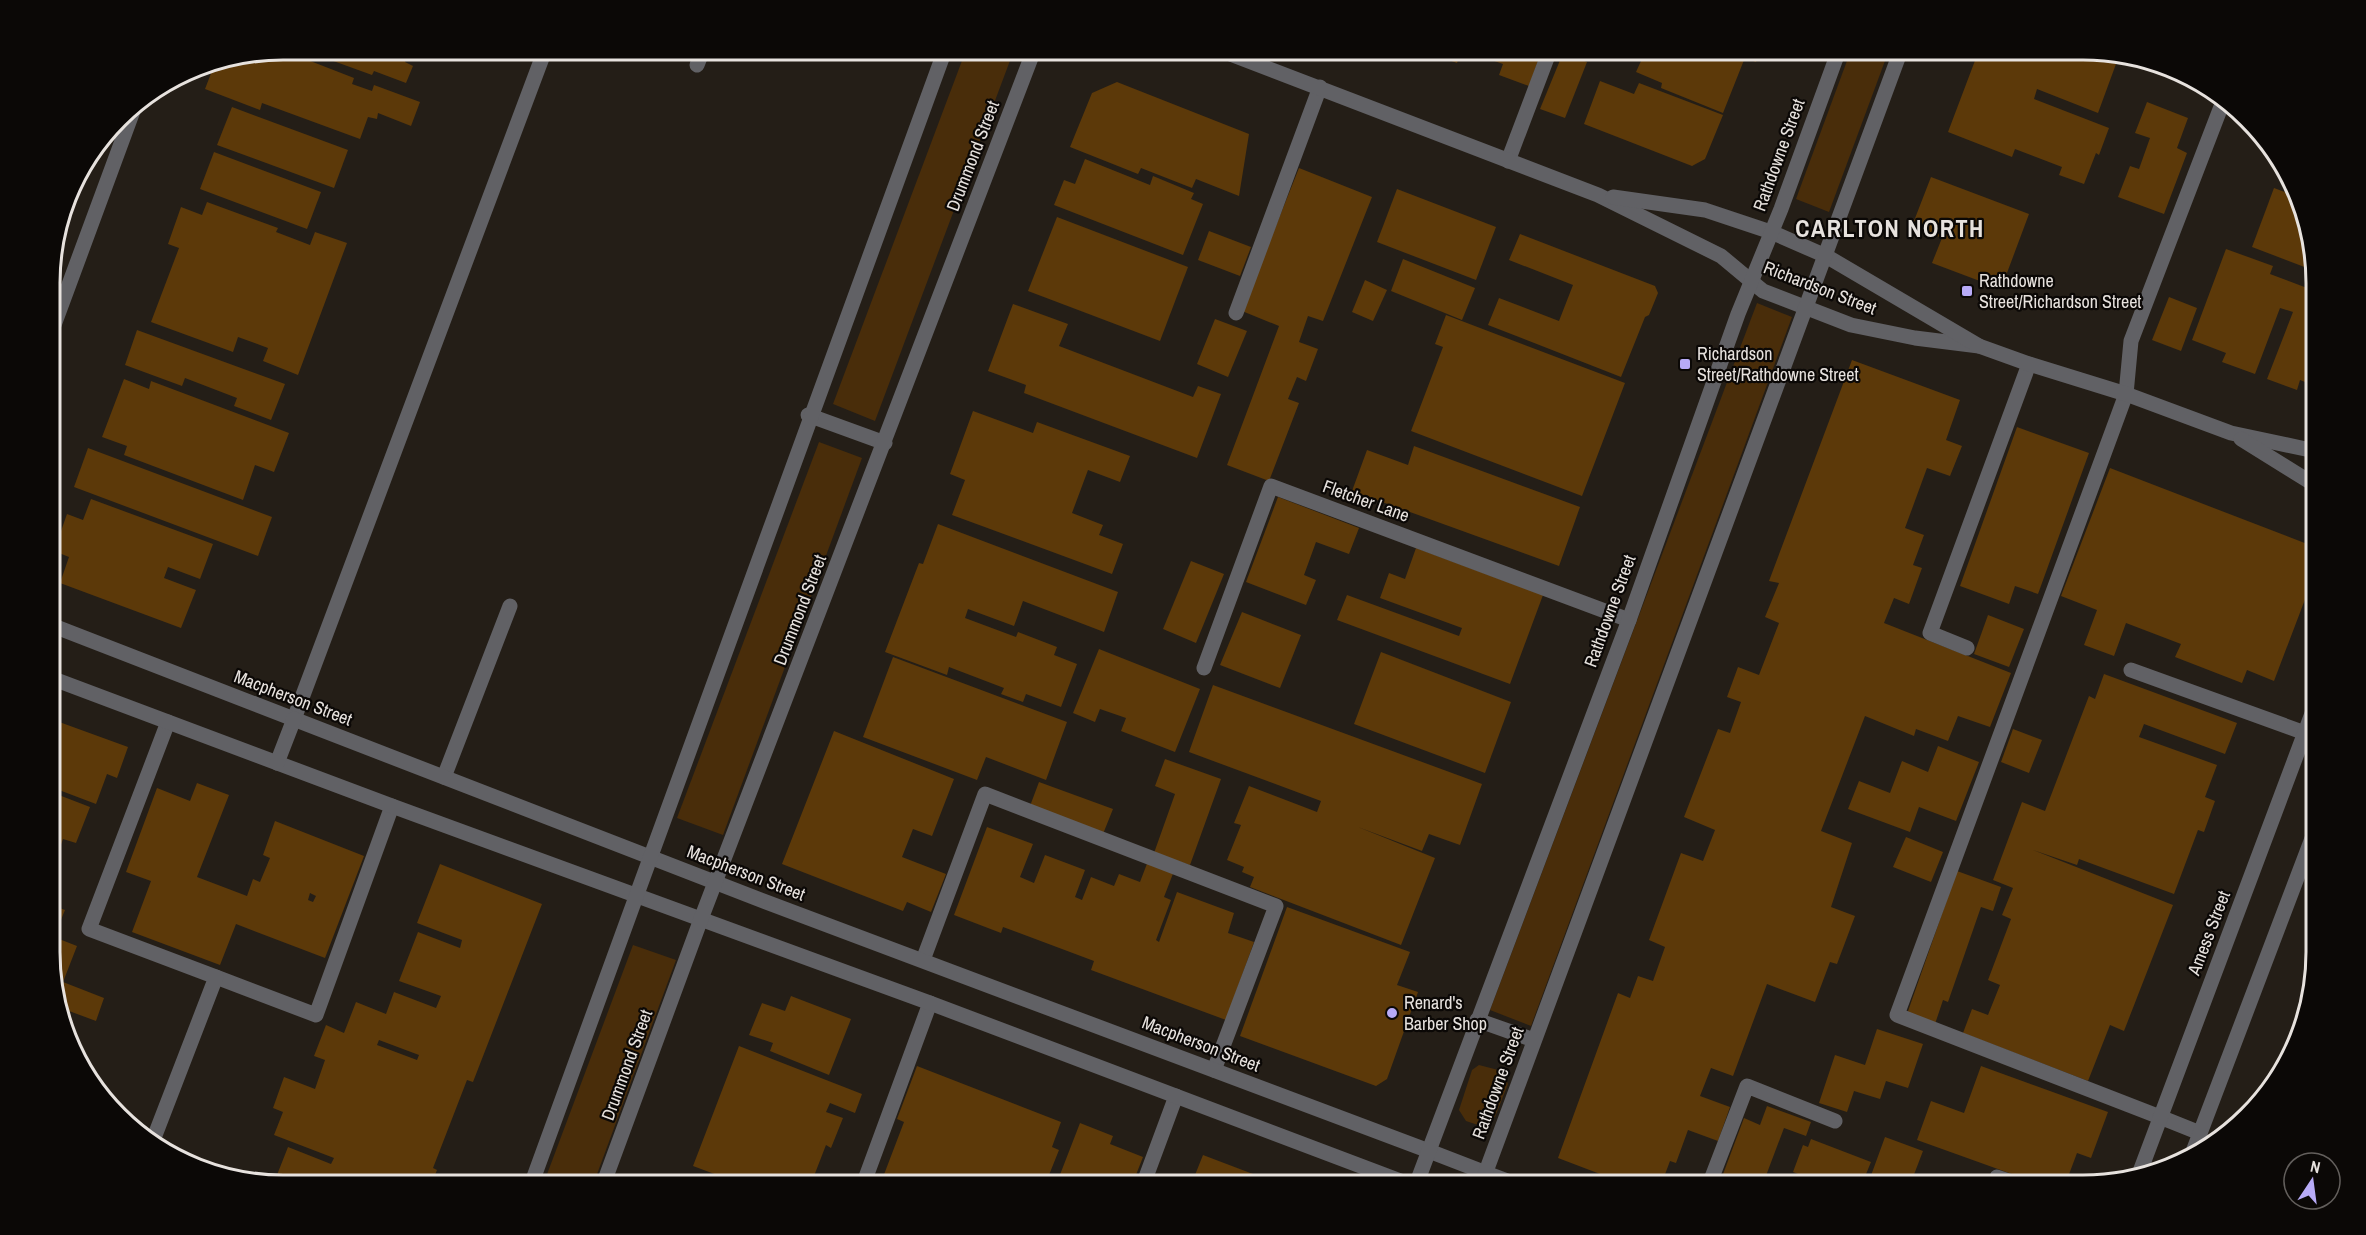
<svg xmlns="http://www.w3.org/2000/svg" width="2366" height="1235" viewBox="0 0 2366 1235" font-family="'Archivo Narrow',sans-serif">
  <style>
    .green { fill: #492d0a }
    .building { fill: #5c3909; fill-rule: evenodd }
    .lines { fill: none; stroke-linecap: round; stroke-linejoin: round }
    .service { stroke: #616165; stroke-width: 15 }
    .minor { stroke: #616165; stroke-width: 15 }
    .tertiary { stroke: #616165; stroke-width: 15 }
    .tram { stroke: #b9b4af; stroke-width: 1.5 }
    .poi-dot { fill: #b8abf7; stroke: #0b0806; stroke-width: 2 }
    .labels { text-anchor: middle; stroke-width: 4.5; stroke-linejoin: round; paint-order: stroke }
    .street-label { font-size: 18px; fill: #e7e2de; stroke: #0b0806 }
    .poi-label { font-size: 18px; fill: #e7e2de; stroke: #0b0806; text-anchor: start }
    .district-label { font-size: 24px; font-weight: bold; letter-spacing: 1.5px; fill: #e7e2de; stroke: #0b0806 }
    .rim { fill: none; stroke: #e7e2de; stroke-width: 3 }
  </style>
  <rect width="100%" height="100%" fill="#241e17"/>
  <!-- green -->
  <g class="green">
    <path d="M966 50H1014L875 421 833 404Z"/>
    <path d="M1851 50H1889L1829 212 1796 199Z"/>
    <path d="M1757 303 1792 317 1531 1026 1490 1010Z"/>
    <path d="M819 442 862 458 723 835 677 818Z"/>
    <path d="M633 945 676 960 593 1185H543Z"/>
    <path d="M1479 1065 1502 1071 1508 1084 1495 1117 1484 1127 1466 1121 1459 1110 1472 1070Z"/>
  </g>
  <!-- building -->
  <g class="building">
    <path d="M282 50 354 78 352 84 372 91 374 85 420 102 411 126 378 113 377 119 368 117 360 139 262 103 260 110 205 89 215 63Z"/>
    <path d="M303 50H410L405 62 413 66 406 83 374 71 372 75Z"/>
    <path d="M1427 50H1462L1457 63 1426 52Z"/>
    <path d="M1483 50H1542L1529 86 1499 75 1503 64 1480 56Z"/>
    <path d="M1646 50H1717L1744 60 1723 113 1661 88 1662 83 1636 72Z"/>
    <path d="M1723 50H1760L1756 62Z"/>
    <path d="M1979 50H2079L2116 64 2098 113 2037 89 2034 99 2109 128 2099 155 2096 153 2084 184 2059 175 2062 167 2015 149 2012 157 1948 132Z"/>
    <path d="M1563 53 1587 62 1565 118 1540 109Z"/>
    <path d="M2175 71 2187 74 2210 90 2173 76Z"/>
    <path d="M1600 81 1634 94 1639 83 1723 115 1705 159 1692 166 1584 124Z"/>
    <path d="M1117 82 1249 134 1239 196 1196 179 1192 188 1141 168 1138 174 1070 147 1092 93Z"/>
    <path d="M2147 102 2188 118 2177 148 2187 153 2164 214 2118 197 2130 166 2139 169 2150 138 2135 133Z"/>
    <path d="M232 107 348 150 334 188 217 145Z"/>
    <path d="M214 152 321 192 307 229 200 189Z"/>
    <path d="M1085 159 1150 185 1153 176 1194 193 1191 199 1203 204 1183 255 1054 205 1064 180 1075 184Z"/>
    <path d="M1299 168 1372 197 1323 321 1308 316 1299 342 1318 349 1306 381 1297 377 1288 399 1299 403 1269 481 1227 465 1279 326 1242 311Z"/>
    <path d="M1931 177 2029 214 2001 289 1932 263 1942 238 1912 226Z"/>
    <path d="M2274 188 2293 195 2315 253V271L2252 247Z"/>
    <path d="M1397 189 1496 227 1476 280 1377 242Z"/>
    <path d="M207 202 278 228 276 232 310 245 315 232 347 243 298 375 263 361 268 348 238 337 233 352 151 322 179 248 168 244 181 207 202 215Z"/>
    <path d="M1057 217 1188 267 1160 341 1028 291Z"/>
    <path d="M1209 231 1251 247 1240 276 1198 260Z"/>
    <path d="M1520 234 1655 286 1658 293 1649 315 1645 317 1621 377 1488 325 1499 298 1559 321 1573 285 1509 260Z"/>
    <path d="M2226 249 2273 266 2270 274 2315 291V386L2300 380 2297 390 2267 379 2293 312 2280 308 2255 374 2222 362 2226 353 2192 340Z"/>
    <path d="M1403 259 1475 288 1462 320 1391 291Z"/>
    <path d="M1365 280 1387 290 1373 321 1352 312Z"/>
    <path d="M2169 297 2197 308 2181 351 2152 340Z"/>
    <path d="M1013 304 1068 324 1059 346 1193 397 1198 386 1221 394 1197 458 1024 393 1026 385 988 371Z"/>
    <path d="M1446 315 1625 383 1582 496 1411 431 1443 347 1435 344Z"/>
    <path d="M1215 319 1247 331 1228 377 1197 364Z"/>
    <path d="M137 330 285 384 271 420 234 406 237 398 185 378 182 386 125 365Z"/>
    <path d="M1852 360 1960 400 1946 440 1962 446 1950 476 1927 468 1905 528 1924 535 1913 565 1922 568 1909 604 1894 598 1884 623 2011 673 1990 727 1958 716 1948 741 1916 729 1914 736 1865 716 1821 831 1852 843 1831 907 1855 916 1837 964 1830 962 1815 1002 1767 984 1733 1076 1711 1068 1700 1096 1730 1107 1718 1141 1688 1130 1676 1163 1670 1161 1661 1185H1629L1558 1158 1618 993 1630 998 1638 976 1653 981 1665 947 1649 940 1681 853 1703 861 1715 830 1684 817 1718 729 1730 733 1741 702 1727 697 1738 667 1759 675 1779 623 1765 617 1779 583 1769 581Z"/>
    <path d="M124 379 149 389 151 381 289 433 274 472 255 465 243 500 124 455 127 446 102 437Z"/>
    <path d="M973 411 1033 433 1037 422 1130 456 1120 482 1088 470 1072 513 1103 525 1099 535 1123 544 1112 574 952 515 965 480 950 474Z"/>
    <path d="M2017 427 2089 453 2038 594 2015 586 2009 604 1960 586Z"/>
    <path d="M1414 446 1580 507 1559 566 1352 491 1367 450 1408 465Z"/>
    <path d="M88 448 272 517 258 556 74 487Z"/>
    <path d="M2110 468 2315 547V573L2274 681 2247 670 2242 683 2175 657 2181 644 2126 623 2114 656 2084 645 2097 610 2061 596Z"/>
    <path d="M1278 497 1359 528 1349 554 1316 542 1304 575 1316 580 1306 605 1246 582Z"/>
    <path d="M91 499 213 544 200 579 168 567 164 578 196 590 181 628 60 583 69 557 54 551 67 514 83 520Z"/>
    <path d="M938 524 1118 592 1104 632 1023 601 1014 626 968 609 965 618 1016 637 1018 632 1057 647 1054 655 1077 664 1061 707 1026 694 1023 702 1001 694 1004 688 949 667 947 675 885 652 919 563 923 564Z"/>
    <path d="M1416 548 1543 595 1510 684 1337 620 1347 595 1459 636 1462 628 1380 598 1389 573 1405 579Z"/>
    <path d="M1191 561 1224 574 1196 643 1163 629Z"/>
    <path d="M1242 612 1301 635 1280 688 1220 665Z"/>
    <path d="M1988 615 2024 629 2009 667 1974 654Z"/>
    <path d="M1099 649 1200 689 1175 752 1121 731 1126 718 1100 709 1095 722 1073 713Z"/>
    <path d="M1381 652 1511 702 1485 773 1354 724Z"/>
    <path d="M893 657 1067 722 1046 780 986 757 977 780 863 737Z"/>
    <path d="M2104 674 2237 723 2225 754 2144 724 2139 737 2217 765 2205 797 2215 801 2204 832 2198 830 2174 894 2079 859 2077 865 2033 850 2173 905 2124 1031 2110 1025 2088 1081 1963 1033 1972 1009 1988 1015 2000 985 1988 980 2011 919 2002 915 2013 888 1993 880 2022 802 2045 811 2089 696 2095 699Z"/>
    <path d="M1213 685 1482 784 1460 845 1429 834 1422 851 1358 827 1435 858 1401 945 1250 887 1254 877 1242 872 1244 867 1227 860 1241 825 1234 823 1249 786 1317 812 1321 801 1189 752Z"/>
    <path d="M51 719 128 747 117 778 107 774 96 804 51 787Z"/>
    <path d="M2013 729 2042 740 2029 773 2001 762Z"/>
    <path d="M834 731 954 779 932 836 913 829 902 857 946 874 931 912 907 902 903 911 782 864Z"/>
    <path d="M1938 746 1979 762 1956 821 1919 807 1910 832 1848 809 1859 781 1890 793 1902 761 1928 772Z"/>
    <path d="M1165 759 1221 779 1190 865 1154 853 1175 794 1155 786Z"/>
    <path d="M1039 782 1113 809 1103 834 1030 806Z"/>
    <path d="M197 783 229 795 197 877 247 896 253 879 260 882 270 858 263 855 275 821 364 856 325 958 236 924 220 965 132 932 151 881 126 872 157 788 190 801ZM310 893 316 896 313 902 308 900Z"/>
    <path d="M51 792 90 807 76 843 63 839 52 870Z"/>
    <path d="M987 827 1033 844 1020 877 1034 883 1045 855 1085 870 1075 897 1082 900 1091 877 1114 886 1119 874 1140 882 1148 861 1174 871 1164 897 1171 900 1156 940 1159 942 1177 892 1234 913 1228 933 1254 942 1226 1020 1091 970 1094 961 1003 927 1001 933 954 915Z"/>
    <path d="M1906 837 1943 852 1931 882 1893 867Z"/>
    <path d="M440 864 542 904 473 1082 467 1080 433 1168 437 1170 431 1185H318L303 1180 301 1185 283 1186 261 1180 263 1176 275 1180 288 1147 331 1164 334 1158 274 1135 283 1112 273 1108 284 1077 315 1089 325 1060 314 1056 326 1025 344 1033 356 1002 386 1014 394 992 436 1008 441 996 399 981 418 932 460 948 462 940 417 923ZM379 1040 419 1055 417 1060 377 1045Z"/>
    <path d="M1957 871 2001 887 1993 911 1981 907 1948 1002 1943 1000 1935 1024 1907 1014Z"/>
    <path d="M51 905 65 910 54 937 77 946 63 982 104 998 96 1021 61 1008 52 983Z"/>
    <path d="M1287 907 1410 952 1397 985 1418 992 1387 1079 1376 1086 1240 1036Z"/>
    <path d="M791 996 851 1019 829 1075 770 1051 773 1043 749 1035 762 1003 785 1011Z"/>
    <path d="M1877 1029 1923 1044 1908 1088 1886 1081 1880 1099 1854 1091 1847 1112 1819 1103 1835 1055 1865 1065Z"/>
    <path d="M739 1046 862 1094 855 1113 830 1103 826 1112 843 1118 831 1148 826 1145 814 1176 824 1180 822 1185H744L693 1166Z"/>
    <path d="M917 1066 1061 1122 1052 1147 1059 1150 1045 1185H880L904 1122 897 1119Z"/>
    <path d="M1981 1066 2108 1112 2091 1158 2077 1153 2065 1185H2042L1917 1140 1931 1101 1964 1113Z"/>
    <path d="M1767 1106 1811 1122 1806 1136 1784 1128 1764 1181 1759 1179 1757 1185H1719L1744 1118 1760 1125Z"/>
    <path d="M1080 1123 1113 1136 1110 1144 1143 1157 1132 1185H1056Z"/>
    <path d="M1885 1137 1923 1151 1910 1185H1794L1798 1174 1793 1172 1803 1145 1808 1147 1811 1139 1871 1162 1864 1179 1869 1181Z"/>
    <path d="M1203 1155 1282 1185H1191Z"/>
    <path d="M1975 1177 1995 1185H1972Z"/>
  </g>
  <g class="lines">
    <!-- service -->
    <g class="service">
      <path d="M697 65 703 50"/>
      <path d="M1508 161 1550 50"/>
      <path d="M1236 313 1320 87"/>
      <path d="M1967 648 1930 633 2029 364"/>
      <path d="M1204 668 1271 486 1629 620"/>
      <path d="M2131 670 2305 733"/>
      <path d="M294 719 545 50"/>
      <path d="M444 777 510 606"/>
      <path d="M923 960 985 794 1276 906 1214 1070"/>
      <path d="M216 977 316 1015 392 806"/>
      <path d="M2160 1117 1897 1015 2126 394 2131 341 2224 99"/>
      <path d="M152 1143 216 977 89 929 168 722"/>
      <path d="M1997 1177 2021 1185"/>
      <path d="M863 1185 930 1003"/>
      <path d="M1143 1185 1176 1096"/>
      <path d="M1709 1185 1747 1086 1835 1121"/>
    </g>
    <!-- minor -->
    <g class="minor">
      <path d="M1220 50 1598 195 1721 256 1763 291 1851 325 1915 338 1979 346"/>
      <path d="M1613 197 1705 210 1771 232 1826 256 1979 346 2029 364 2126 394 2231 433 2315 451"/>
      <path d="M808 415 885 443"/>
      <path d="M2241 439 2315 485"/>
      <path d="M51 625 766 902 1429 1151"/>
      <path d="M51 678 392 806 930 1003 1411 1185"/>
      <path d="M277 763 294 719"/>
      <path d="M2160 1117 2200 1133"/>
      <path d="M2191 1157 2316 828"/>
      <path d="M1486 1173 1518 1185"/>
      <path d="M2138 1177 2316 703"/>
      <path d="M531 1185C670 807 804 427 945 50"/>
      <path d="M603 1185 701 919 1034 50"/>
    </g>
    <!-- tertiary -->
    <g class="tertiary">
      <path d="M50 336 136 103"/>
      <path d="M1477 1020 1534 1040"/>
      <path d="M1429 1151 1486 1173"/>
      <path d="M1416 1185 1629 620 1738 314 1781 209 1839 50"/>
      <path d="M1481 1185 1901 50"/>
    </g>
    <!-- tram -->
    <path class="tram" d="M64 213 80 172"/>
  </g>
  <!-- markers -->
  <g class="poi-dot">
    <rect x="1961" y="285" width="12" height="12" rx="3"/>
    <rect x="1679" y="358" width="12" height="12" rx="3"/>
    <circle cx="1392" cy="1013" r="6"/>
  </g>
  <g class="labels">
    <!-- street labels -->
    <g class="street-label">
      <text transform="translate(1779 155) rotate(-70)" y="6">Rathdowne Street</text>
      <text transform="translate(973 156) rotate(-69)" y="6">Drummond Street</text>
      <text transform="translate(1820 288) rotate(21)" y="6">Richardson Street</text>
      <text transform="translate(1366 501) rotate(20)" y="6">Fletcher Lane</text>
      <text transform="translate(800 610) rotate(-69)" y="6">Drummond Street</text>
      <text transform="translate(1610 611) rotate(-70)" y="6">Rathdowne Street</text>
      <text transform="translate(293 698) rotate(21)" y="6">Macpherson Street</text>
      <text transform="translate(746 873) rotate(21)" y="6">Macpherson Street</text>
      <text transform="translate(2209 933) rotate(-69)" y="6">Amess Street</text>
      <text transform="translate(1201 1044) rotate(21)" y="6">Macpherson Street</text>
      <text transform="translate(627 1065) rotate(-70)" y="6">Drummond Street</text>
      <text transform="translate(1498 1083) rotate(-70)" y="6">Rathdowne Street</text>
    </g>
    <!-- poi labels -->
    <g class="poi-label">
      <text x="1979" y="287">Rathdowne<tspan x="1979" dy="21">Street/Richardson Street</tspan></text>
      <text x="1697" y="360">Richardson<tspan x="1697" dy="21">Street/Rathdowne Street</tspan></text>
      <text x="1404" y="1009">Renard's<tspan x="1404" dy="21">Barber Shop</tspan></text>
    </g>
    <!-- district labels -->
    <g class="district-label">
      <text x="1890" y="237">CARLTON NORTH</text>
    </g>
  </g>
  <!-- crop -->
  <path d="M0 0H2366V1235H0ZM283 60H2083A223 223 0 0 1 2306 283V952A223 223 0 0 1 2083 1175H283A223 223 0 0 1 60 952V283A223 223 0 0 1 283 60Z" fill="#0b0806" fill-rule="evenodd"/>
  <path class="rim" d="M283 60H2083A223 223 0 0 1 2306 283V952A223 223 0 0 1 2083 1175H283A223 223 0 0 1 60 952V283A223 223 0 0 1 283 60Z"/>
  <!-- north arrow -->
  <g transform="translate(2312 1181) rotate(13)"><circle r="28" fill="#0b0806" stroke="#635f5c" stroke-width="1.5"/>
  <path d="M0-4.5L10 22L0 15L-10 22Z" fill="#b8abf7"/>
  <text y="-9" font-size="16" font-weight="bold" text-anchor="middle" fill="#e7e2de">N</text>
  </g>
</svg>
